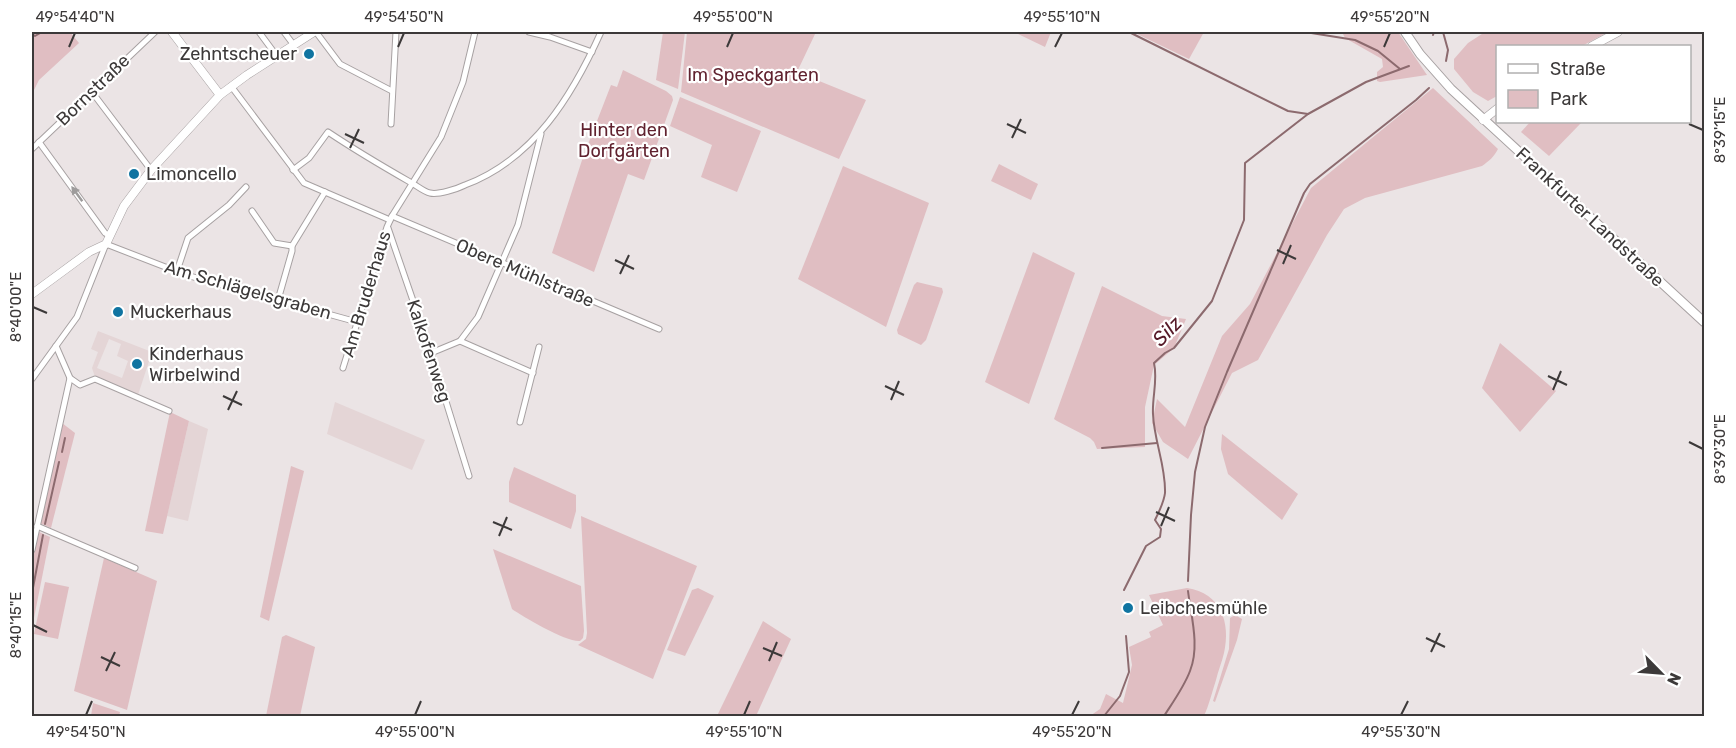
<svg xmlns="http://www.w3.org/2000/svg" width="1736" height="748" viewBox="0 0 1736 748" font-family="Rubik,sans-serif">
  <style>
    .built { fill: #e4d5d6; fill-rule: evenodd }
    .green { fill: #e0bec2 }
    .lines { fill: none; stroke-linecap: round; stroke-linejoin: round }
    .stream { stroke: #8c6a6e; stroke-width: 2 }
    .street-casing { stroke: #a7a1a2; stroke-width: 7 }
    .secondary-casing { stroke: #a7a1a2; stroke-width: 9 }
    .primary-casing { stroke: #a7a1a2; stroke-width: 10 }
    .street { stroke: #fff; stroke-width: 5 }
    .secondary { stroke: #fff; stroke-width: 8 }
    .primary { stroke: #fff; stroke-width: 8 }
    .oneway { fill: #9e9c9c }
    .ticks { fill: none; stroke: #3c3939; stroke-width: 2 }
    .poi-dot { fill: #1074a1; stroke: #fff; stroke-width: 2 }
    .labels { text-anchor: middle; stroke-width: 4.5; stroke-linejoin: round; paint-order: stroke }
    .poi-label { font-size: 18px; fill: #3c3939; stroke: #fff; text-anchor: start }
    .park-label { font-size: 18px; fill: #60222f; stroke: #fff }
    .street-label { font-size: 18px; fill: #3c3939; stroke: #fff }
    .water-label { font-size: 20px; font-style: italic; fill: #561927; stroke: #fff }
    .neatline { fill: none; stroke: #3c3939; stroke-width: 2 }
    .ticks-label { font-size: 15px; text-anchor: middle; fill: #3c3939 }
  </style>
  <rect width="100%" height="100%" fill="#ebe4e5"/>
  <!-- built -->
  <g class="built">
    <path d="M98 331 152 352 138 395 95 377 92 368 98 352 91 349ZM109 339 121 344 117 356 128 361 122 378 97 368Z"/>
    <path d="M335 402 425 440 412 470 327 434Z"/>
    <path d="M189 421 208 429 188 521 167 516Z"/>
  </g>
  <!-- green -->
  <g class="green">
    <path d="M32 32H70L79 43 39 80 32 94Z"/>
    <path d="M663 32H685L678 89 656 80Z"/>
    <path d="M687 32H816L797 72 866 100 839 159 681 92Z"/>
    <path d="M1014 32H1051L1045 47Z"/>
    <path d="M1133 32H1204L1189 59Z"/>
    <path d="M1346 32H1398L1427 75 1380 82 1377 81V72L1383 67 1382 59 1345 38 1343 34Z"/>
    <path d="M1485 32H1608L1582 46H1498L1497 96 1488 101 1473 92 1454 69V59L1468 43Z"/>
    <path d="M623 70 666 91 672 96 673 100 644 180 628 174 594 272 552 253 583 157 611 85 617 87Z"/>
    <path d="M1433 88 1498 149C1494 157 1489 161 1482 166L1365 198 1344 209 1327 235 1258 360 1232 373 1188 459 1163 442 1152 423 1157 399 1185 427 1222 336 1250 304 1311 188Z"/>
    <path d="M680 97 761 131 737 192 701 177 712 145 670 126Z"/>
    <path d="M1530 122H1582L1549 156 1521 132Z"/>
    <path d="M999 164 1038 184 1031 200 991 181Z"/>
    <path d="M843 166 929 203 886 327 798 279Z"/>
    <path d="M1033 252 1075 273 1029 404 985 382Z"/>
    <path d="M917 282 942 288 943 292 926 340 921 345 898 334 897 330 914 285Z"/>
    <path d="M1102 286 1162 316 1186 319 1174 348 1154 365 1145 407V447L1097 449 1094 442 1090 438 1057 421 1054 419Z"/>
    <path d="M1500 343 1556 391 1520 432 1482 388Z"/>
    <path d="M170 412 189 421 163 534 145 531Z"/>
    <path d="M62 423 75 433 51 528 40 523Z"/>
    <path d="M1222 434 1298 494 1282 520 1228 474 1221 449Z"/>
    <path d="M291 466 304 471 269 621 260 617Z"/>
    <path d="M514 467 576 495V511L571 529 509 502V482Z"/>
    <path d="M581 516 697 566 653 679 578 645 586 639 587 633Z"/>
    <path d="M37 531 50 537 32 628V561Z"/>
    <path d="M493 549 581 586 584 631 583 638 580 641C568 643 523 617 512 609Z"/>
    <path d="M104 558 157 581 127 710 74 691Z"/>
    <path d="M45 582 69 587 58 639 34 634Z"/>
    <path d="M698 588 714 596 685 656 667 650 692 590Z"/>
    <path d="M1187 588C1221 593 1231 623 1224 653 1222 662 1218 671 1216 680 1212 692 1209 705 1204 716H1090L1100 709 1106 694 1123 703 1132 665 1129 647 1151 637 1149 632 1163 625 1149 595Z"/>
    <path d="M1235 615 1242 619 1237 640 1215 702 1213 701 1229 649 1230 618Z"/>
    <path d="M763 621 791 639 756 716H717Z"/>
    <path d="M286 635 315 647 300 716H266L282 637Z"/>
    <path d="M93 703 120 712 119 716H91Z"/>
  </g>
  <g class="lines">
    <!-- stream -->
    <g class="stream">
      <path d="M1129 32 1288 111 1308 114"/>
      <path d="M1305 32 1355 40 1378 51 1400 69"/>
      <path d="M1443 32 1448 50 1446 61"/>
      <path d="M32 34 35 36 42 32"/>
      <path d="M1433 35 1434 32"/>
      <path d="M1102 448 1157 443"/>
      <path d="M62 452 65 438"/>
      <path d="M45 524 59 462"/>
      <path d="M1188 581 1191 515 1195 472 1205 427 1227 372 1304 193 1310 184 1416 100 1429 88"/>
      <path d="M1124 590 1146 546 1160 537 1161 529 1155 520C1159 512 1164 502 1165 493 1166 466 1154 441 1153 414 1152 397 1158 380 1154 363L1165 353 1174 348 1212 301 1244 220 1245 163 1308 114 1366 82 1409 66"/>
      <path d="M32 593 43 535"/>
      <path d="M1104 716 1120 696 1129 672 1126 636"/>
      <path d="M1164 716C1173 702 1184 687 1190 671 1200 646 1191 616 1188 591"/>
    </g>
    <!-- street casing -->
    <g class="street-casing">
      <g id="street">
        <path d="M259 32 276 55"/>
        <path d="M284 32 293 44"/>
        <path d="M316 32 340 64 392 91"/>
        <path d="M529 32 550 37 592 52"/>
        <path d="M231 86 304 183 390 220"/>
        <path d="M92 92 151 170"/>
        <path d="M391 124 396 32"/>
        <path d="M39 142 105 233 109 235"/>
        <path d="M32 149 155 32"/>
        <path d="M293 170 309 158 328 132C355 150 382 166 410 182 416 185 424 192 430 193 438 195 457 189 465 185 534 159 572 96 601 32"/>
        <path d="M252 211 274 243 292 246"/>
        <path d="M392 216 659 329"/>
        <path d="M388 228 431 353 469 476"/>
        <path d="M177 271 188 238 229 205 246 187"/>
        <path d="M278 300 292 251V246L325 192"/>
        <path d="M460 341 533 373"/>
        <path d="M431 353 460 341 478 317 518 225 541 134"/>
        <path d="M343 368 387 227 392 216 441 137 463 82 475 32"/>
        <path d="M70 378 80 385 95 379 169 411"/>
        <path d="M32 379 77 317 106 244 186 275 357 322"/>
        <path d="M520 422 539 347"/>
        <path d="M37 526 135 568"/>
        <path d="M32 550 70 378 56 346"/>
      </g>
    </g>
    <!-- secondary casing -->
    <g class="secondary-casing">
      <g id="secondary">
        <path d="M172 32 220 95"/>
        <path d="M1592 46 1618 32"/>
        <path d="M1483 120 1498 108"/>
        <path d="M32 294 89 252 106 244 124 206 151 170 220 95 247 75 314 32"/>
      </g>
    </g>
    <!-- primary casing -->
    <g class="primary-casing">
      <path id="primary" d="M1405 32 1420 54 1451 89 1704 322"/>
    </g>
    <!-- street -->
    <use href="#street" class="street"/>
    <!-- secondary -->
    <use href="#secondary" class="secondary"/>
    <!-- primary -->
    <use href="#primary" class="primary"/>
  </g>
  <!-- one-way arrows -->
  <defs><path id="oneway-solid" d="M-6-.8H1V-3.2L6.5 0L1 3.2V.8H-6Z" transform="scale(1.5)"/></defs>
  <use class="oneway" href="#oneway-solid" transform="translate(77 194) rotate(-126)"/>
  <!-- ticks -->
  <path class="ticks" d="M69 47 75 33M398 47 404 33M727 47 733 33M1055 47 1062 33M1384 47 1390 33M1007 124 1026 133M1689 124 1703 130M345 134 364 143M1012 138 1021 119M350 148 359 129M1277 250 1296 259M615 260 634 269M1283 264 1291 245M620 274 629 255M33 307 47 313M1548 376 1567 385M885 386 904 395M1553 390 1561 371M223 396 242 405M891 400 899 381M228 410 237 391M1689 442 1703 449M1156 512 1175 521M493 522 512 530M1161 526 1169 507M499 536 507 517M33 625 47 632M1426 638 1445 647M763 648 782 656M1431 652 1440 633M101 657 120 666M769 661 777 642M106 671 115 652M86 715 92 701M415 715 421 701M744 715 750 701M1072 715 1079 701M1401 715 1408 701"/>
  <!-- markers -->
  <g class="poi-dot">
    <circle cx="309" cy="54" r="6"/>
    <circle cx="134" cy="174" r="6"/>
    <circle cx="118" cy="312" r="6"/>
    <circle cx="137" cy="364" r="6"/>
    <circle cx="1128" cy="608" r="6"/>
  </g>
  <g class="labels">
    <!-- poi labels -->
    <g class="poi-label">
      <text x="297" y="60" text-anchor="end">Zehntscheuer</text>
      <text x="146" y="180">Limoncello</text>
      <text x="130" y="318">Muckerhaus</text>
      <text x="149" y="360">Kinderhaus<tspan x="149" dy="21">Wirbelwind</tspan></text>
      <text x="1140" y="614">Leibchesmühle</text>
    </g>
    <!-- park labels -->
    <g class="park-label">
      <text x="753" y="81">Im Speckgarten</text>
      <text x="624" y="136">Hinter den<tspan x="624" dy="21">Dorfgärten</tspan></text>
    </g>
    <!-- street labels -->
    <g class="street-label">
      <text transform="translate(93 90) rotate(-44)" y="6">Bornstraße</text>
      <text transform="translate(1590 217) rotate(43)" y="6">Frankfurter Landstraße</text>
      <text transform="translate(525 273) rotate(23)" y="6">Obere Mühlstraße</text>
      <text transform="translate(248 290) rotate(16)" y="6">Am Schlägelsgraben</text>
      <text transform="translate(366 294) rotate(-73)" y="6">Am Bruderhaus</text>
      <text transform="translate(429 351) rotate(72)" y="6">Kalkofenweg</text>
    </g>
    <!-- water labels -->
    <g class="water-label">
      <text transform="translate(1167 331) rotate(-46)" y="7">Silz</text>
    </g>
  </g>
  <!-- border -->
  <rect width="1736" height="748" fill="none" stroke="#ffffff" stroke-width="66"/>
  <!-- legend -->
  <rect x="1496" y="45" width="195" height="78" fill="#ffffff" stroke="#b1b0b0" stroke-width="1.5"/>
  <rect x="1508" y="64" width="30" height="9" fill="#ffffff" stroke="#b1b0b0" stroke-width="1.5"/>
  <text x="1550" y="75" font-size="18" fill="#3c3939">Straße</text>
  <rect x="1508" y="90" width="30" height="18" fill="#e0bec2" stroke="#b1b0b0" stroke-width="1.5"/>
  <text x="1550" y="105" font-size="18" fill="#3c3939">Park</text>
  <!-- north arrow -->
  <g transform="translate(1661 673) rotate(115)" stroke="#ffffff" stroke-width="4.5" paint-order="stroke">
  <path d="M0-4.5L10 22L0 15L-10 22Z" fill="#3c3939"/>
  <text y="-9" font-size="16" font-weight="bold" text-anchor="middle" fill="#3c3939">N</text>
  </g>
  <rect x="33" y="33" width="1670" height="682" class="neatline"/>
  <g class="ticks-label">
    <text x="75" y="22">49°54'40"N</text>
    <text x="404" y="22">49°54'50"N</text>
    <text x="733" y="22">49°55'00"N</text>
    <text x="1062" y="22">49°55'10"N</text>
    <text x="1390" y="22">49°55'20"N</text>
    <text transform="translate(1720 130) rotate(-90)" y="5">8°39'15"E</text>
    <text transform="translate(16 307) rotate(-90)" y="5">8°40'00"E</text>
    <text transform="translate(1720 449) rotate(-90)" y="5">8°39'30"E</text>
    <text transform="translate(16 625) rotate(-90)" y="5">8°40'15"E</text>
    <text x="86" y="737">49°54'50"N</text>
    <text x="415" y="737">49°55'00"N</text>
    <text x="744" y="737">49°55'10"N</text>
    <text x="1072" y="737">49°55'20"N</text>
    <text x="1401" y="737">49°55'30"N</text>
  </g>
</svg>
